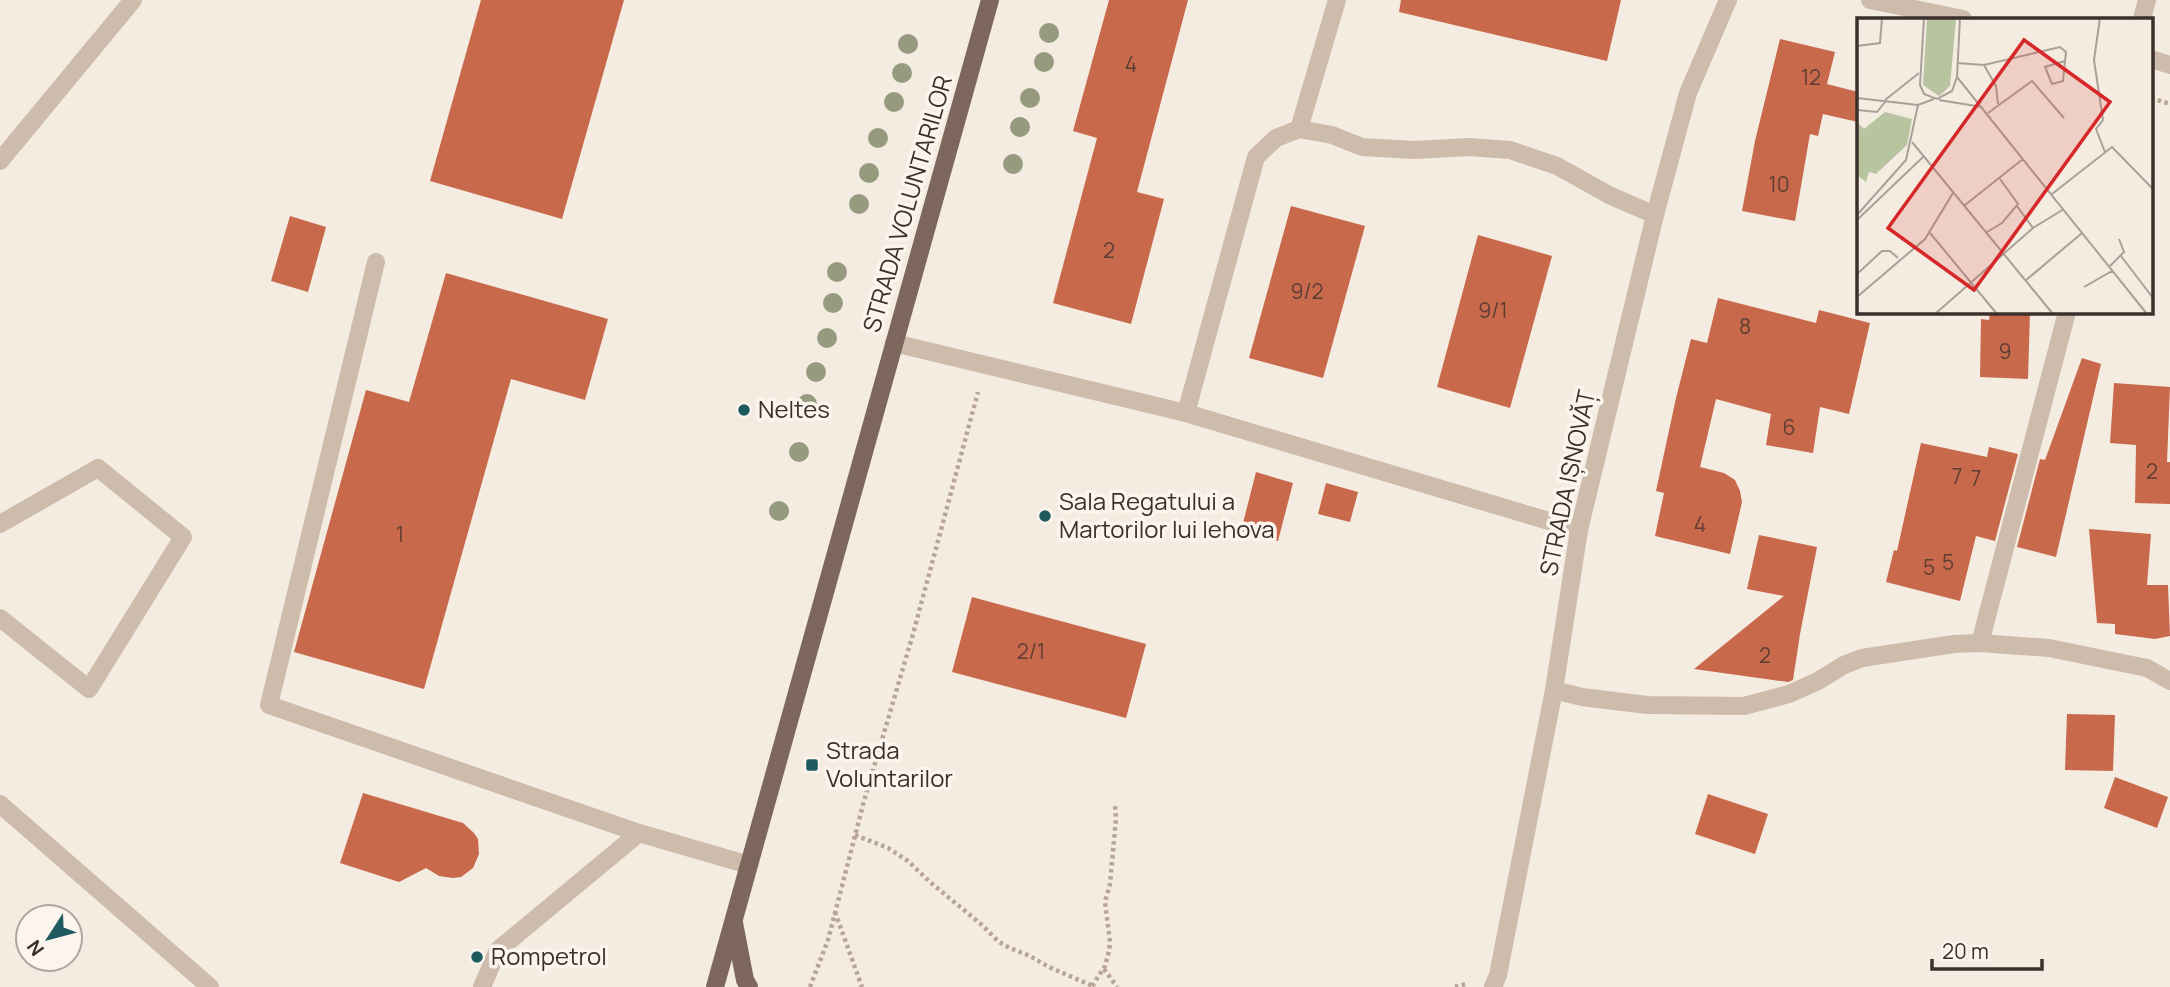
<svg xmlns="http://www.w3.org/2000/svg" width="2170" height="987" viewBox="0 0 2170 987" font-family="Manrope,sans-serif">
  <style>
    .building { fill: #c8694b }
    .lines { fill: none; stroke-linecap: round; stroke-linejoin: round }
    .path { stroke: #b9a596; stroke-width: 4.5; stroke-dasharray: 3.5 3.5; stroke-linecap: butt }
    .minor { stroke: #cdbbac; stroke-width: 18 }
    .major { stroke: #7d675c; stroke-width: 18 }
    .tree { fill: #969b7f }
    .poi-dot { fill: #1f5a5e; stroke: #fbf5ee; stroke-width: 2.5 }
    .labels { text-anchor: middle; stroke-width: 7; stroke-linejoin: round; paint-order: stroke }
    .number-label { font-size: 21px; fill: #5e3e33 }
    .street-label { font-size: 24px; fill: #3b302b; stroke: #fbf5ee }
    .poi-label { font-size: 24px; fill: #3b302b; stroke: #fbf5ee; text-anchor: start }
    .inset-road { fill: none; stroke: #aaa098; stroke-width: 2 }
    .view { fill: #d62828; fill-opacity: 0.15; stroke: #d62828; stroke-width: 3.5 }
    .inset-edge { fill: none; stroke: #3b302b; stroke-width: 3.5 }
  </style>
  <rect width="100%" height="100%" fill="#f4ebe1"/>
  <!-- building -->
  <g class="building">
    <path d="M481 0H624L562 219 430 181Z"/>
    <path d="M1109 0H1188L1137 192 1164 199 1131 324 1053 303 1097 138 1073 131Z"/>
    <path d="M1401 0H1621L1607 61 1399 12Z"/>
    <path d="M1780 39 1835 52 1827 84 1858 92V122L1823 114 1818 136 1810 134 1795 221 1742 211 1755 141Z"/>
    <path d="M1291 206 1365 226 1323 378 1249 358Z"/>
    <path d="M290 216 326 227 308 292 271 281Z"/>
    <path d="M1478 235 1552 256 1510 408 1437 387Z"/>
    <path d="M446 273 608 319 585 400 511 379 424 689 294 652 366 390 409 402Z"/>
    <path d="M1718 298 1816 323 1819 310 1870 323 1849 414 1820 407 1813 453 1766 445 1771 414 1716 399 1700 467 1724 473 1735 480 1740 491 1742 502 1730 554 1655 536 1664 493 1656 491 1676 398 1691 339 1707 343Z"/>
    <path d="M1990 312H2030L2028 379 1980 377 1981 319 1989 320Z"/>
    <path d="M2082 358 2101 364 2056 557 2017 547 2040 459 2045 460Z"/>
    <path d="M2114 383 2170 387 2167 462H2170V504L2135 503 2136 445 2110 443Z"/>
    <path d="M1921 443 1987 457 1989 447 2018 454 1995 541 1976 536 1960 601 1886 582 1894 550 1897 551Z"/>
    <path d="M1256 472 1293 483 1278 541 1241 531Z"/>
    <path d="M1326 483 1358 492 1350 522 1318 514Z"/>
    <path d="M2089 529 2151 534 2147 585H2168L2170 636 2155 639 2115 634V624L2097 623Z"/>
    <path d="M1759 535 1817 547 1800 634 1793 680 1788 682 1694 669 1784 596 1747 589Z"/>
    <path d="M972 597 1146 644 1126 718 952 672Z"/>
    <path d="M2067 714 2115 715 2113 771 2065 770Z"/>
    <path d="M2115 777 2168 797 2157 828 2104 808Z"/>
    <path d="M363 793 463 823 474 833 478 839 479 854 473 868 461 877 453 878 439 876 426 868 399 882 340 863Z"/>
    <path d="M1708 794 1768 814 1755 854 1695 834Z"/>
  </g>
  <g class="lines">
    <!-- path -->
    <g class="path">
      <path d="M2151 98 2170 104"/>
      <path d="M855 835 888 848 908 861 930 882 982 925 999 942 1010 948 1030 956 1049 967 1095 987"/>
      <path d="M835 912 862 987"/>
      <path d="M1104 969 1117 987"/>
      <path d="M1092 986 1105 966 1109 951 1110 942 1105 902 1110 884 1116 819 1115 804"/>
      <path d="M810 987 828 940 864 801 913 634 978 392"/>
      <path d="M1455 987 1466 984"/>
    </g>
    <!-- minor -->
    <g class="minor">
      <path d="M1870 0 1963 19"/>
      <path d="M2142 19 2147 0"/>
      <path d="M2151 59 2170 65"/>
      <path d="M1299 129 1337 0"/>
      <path d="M0 161 133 0"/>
      <path d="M376 262 269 705 639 833 749 865"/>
      <path d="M894 343 1186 413 1579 530"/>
      <path d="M1186 413 1256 157 1276 138 1299 129 1332 135 1362 147 1414 150 1469 147 1510 150 1557 166 1611 196 1655 215"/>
      <path d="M0 524 98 468 183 537 89 689 0 618"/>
      <path d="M1980 643 2067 312"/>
      <path d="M1554 690 1582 697 1647 705 1744 706 1789 694 1818 681 1844 665 1862 658 1954 644 1980 643 2049 648 2147 668 2170 681"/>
      <path d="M0 804 210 987"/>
      <path d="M482 987 498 950 639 833"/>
      <path d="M1493 987 1498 975 1554 690 1579 530 1655 215 1688 93 1728 0"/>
    </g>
    <!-- major -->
    <g class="major">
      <path d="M734 923 745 980 749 987"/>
      <path d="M715 987 990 0"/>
    </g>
  </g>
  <!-- trees -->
  <g class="tree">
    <circle cx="1049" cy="33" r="10"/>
    <circle cx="908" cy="44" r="10"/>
    <circle cx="1044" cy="62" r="10"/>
    <circle cx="902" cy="73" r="10"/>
    <circle cx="1030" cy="98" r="10"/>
    <circle cx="894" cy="102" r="10"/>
    <circle cx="1020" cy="127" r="10"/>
    <circle cx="878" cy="138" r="10"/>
    <circle cx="1013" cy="164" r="10"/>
    <circle cx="869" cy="173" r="10"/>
    <circle cx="859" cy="204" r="10"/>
    <circle cx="837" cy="272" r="10"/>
    <circle cx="833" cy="303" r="10"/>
    <circle cx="827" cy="338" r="10"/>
    <circle cx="816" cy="372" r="10"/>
    <circle cx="807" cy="404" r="10"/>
    <circle cx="799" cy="452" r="10"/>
    <circle cx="779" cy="511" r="10"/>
  </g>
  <!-- markers -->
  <g class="poi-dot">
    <circle cx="744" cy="410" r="7"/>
    <circle cx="1045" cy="516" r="7"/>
    <rect x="805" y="758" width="14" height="14" rx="3.5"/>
    <circle cx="477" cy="957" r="7"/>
  </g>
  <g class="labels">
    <!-- number labels -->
    <g class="number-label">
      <text x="1131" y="72">4</text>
      <text x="1811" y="85">12</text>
      <text x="1779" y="192">10</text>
      <text x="1109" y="258">2</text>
      <text x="1307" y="299">9/2</text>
      <text x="1493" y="318">9/1</text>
      <text x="1745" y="334">8</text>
      <text x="2005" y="359">9</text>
      <text x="1789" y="435">6</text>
      <text x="2152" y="479">2</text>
      <text x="1957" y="484">7</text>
      <text x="1976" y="486">7</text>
      <text x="1700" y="532">4</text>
      <text x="400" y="542">1</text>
      <text x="1948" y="570">5</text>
      <text x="1929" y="575">5</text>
      <text x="1031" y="659">2/1</text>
      <text x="1765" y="663">2</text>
    </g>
    <!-- street labels -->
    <g class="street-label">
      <text transform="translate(908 204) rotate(-74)" y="8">STRADA VOLUNTARILOR</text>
      <text transform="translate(1568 483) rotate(-78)" y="8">STRADA IȘNOVĂȚ</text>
    </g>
    <!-- poi labels -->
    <g class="poi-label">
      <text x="758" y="418">Neltes</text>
      <text x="1059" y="510">Sala Regatului a<tspan x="1059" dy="28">Martorilor lui Iehova</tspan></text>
      <text x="826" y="759">Strada<tspan x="826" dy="28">Voluntarilor</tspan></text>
      <text x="491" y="965">Rompetrol</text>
    </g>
  </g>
  <!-- overview -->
  <g transform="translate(1857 18)">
    <rect width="296" height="296" fill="#f4ebe1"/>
    <path d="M70 0H99L93 68 82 78 66 67ZM28 94 55 101 50 127 19 156 12 154 9 164 0 157V104L7 111Z" fill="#b8c4a0"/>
    <path class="inset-road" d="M67 0 63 67 67 76 80 81 95 73 100 59 103 0M243 0 237 42 246 102 239 111 248 134M0 28 23 25 25 0M100 45 127 47 203 29 209 34 208 43 206 63 195 66 188 49 208 43M127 47 139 68 141 86M100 59 290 296M0 80 61 87 77 81M28 82 62 55M82 82 125 89M0 92 20 94 28 84M131 95 175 63 207 100M55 124 196 296M195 176 255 129 296 171M108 187 166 141M160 188 176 210M0 197 49 142 61 87M0 202 66 139M130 214 145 205 161 186 143 161M73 215 140 296M264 238 296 280M253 248 267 234 262 221M0 256 25 233H33L41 240M168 263 225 215M227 269 255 253M0 279 68 221 96 175M78 296 176 210 207 191"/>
    <path class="view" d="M167 22 253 84 117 272 31 210Z"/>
    <rect width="296" height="296" class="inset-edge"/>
  </g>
  <!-- north arrow -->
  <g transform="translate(49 938) rotate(234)"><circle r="33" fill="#fbf5ee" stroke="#aea6a0" stroke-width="2"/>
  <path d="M0-5L12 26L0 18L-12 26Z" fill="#1f5a5e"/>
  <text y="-10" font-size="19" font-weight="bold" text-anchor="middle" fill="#3b302b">N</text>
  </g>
  <!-- scale -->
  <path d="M1932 959v10h110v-10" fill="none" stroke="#3b302b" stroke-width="3.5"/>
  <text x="1942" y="959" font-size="21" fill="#3b302b" stroke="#fbf5ee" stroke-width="5" paint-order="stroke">20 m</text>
</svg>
